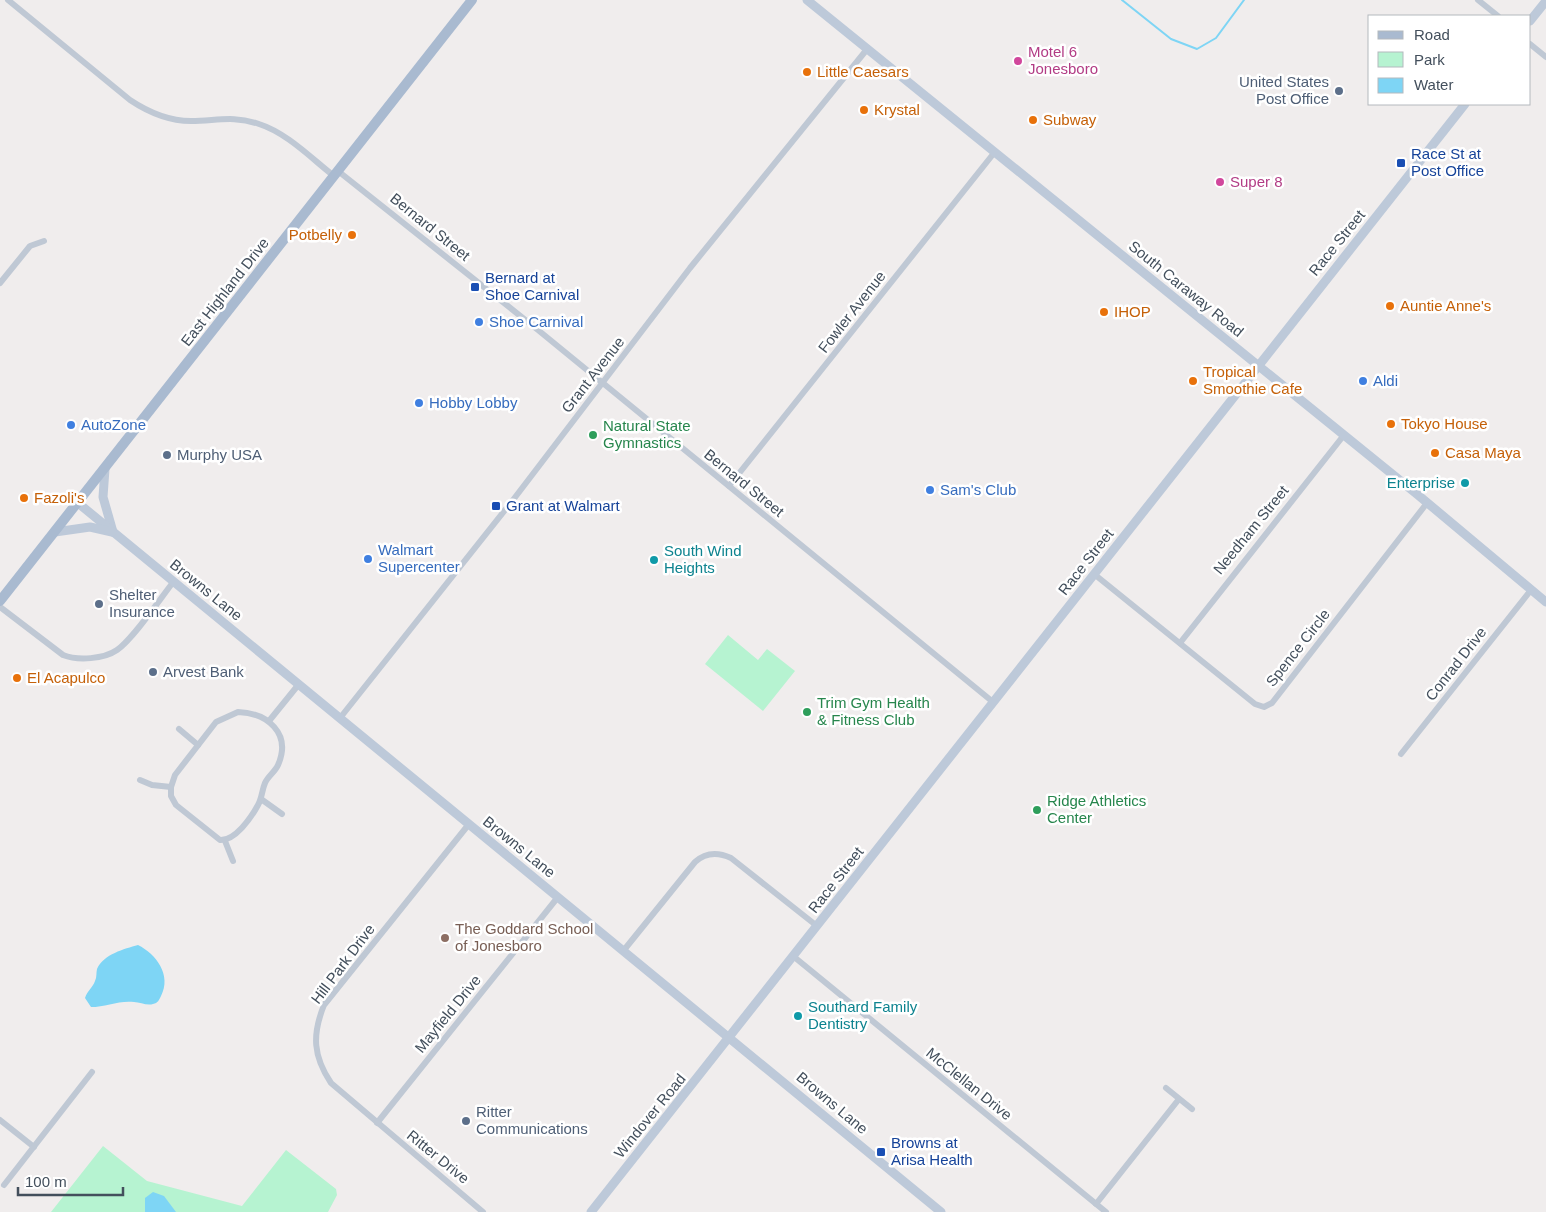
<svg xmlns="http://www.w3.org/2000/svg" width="1546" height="1212" viewBox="0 0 1546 1212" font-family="Arial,sans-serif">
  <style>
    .green { fill: #b6f3d1 }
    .water { fill: #7ed5f5 }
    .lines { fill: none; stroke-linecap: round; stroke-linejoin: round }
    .stream { stroke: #7ed5f5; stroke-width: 2 }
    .street { stroke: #bfc8d4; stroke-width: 6 }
    .secondary { stroke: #bdc9d9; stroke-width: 9 }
    .primary { stroke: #a9bad0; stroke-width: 10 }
    .hotel-dot { fill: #d1479c; stroke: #fff; stroke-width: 2 }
    .food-dot { fill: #e8710a; stroke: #fff; stroke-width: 2 }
    .service-dot { fill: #5c6f8a; stroke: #fff; stroke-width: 2 }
    .transit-dot { fill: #1a4fb4; stroke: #fff; stroke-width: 2 }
    .shop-dot { fill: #3f7fe0; stroke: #fff; stroke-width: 2 }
    .leisure-dot { fill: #2e9e5b; stroke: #fff; stroke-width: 2 }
    .culture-dot { fill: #0f9aa8; stroke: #fff; stroke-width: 2 }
    .education-dot { fill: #8d6e63; stroke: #fff; stroke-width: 2 }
    .labels { text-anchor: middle; stroke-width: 5; stroke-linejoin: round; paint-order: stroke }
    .hotel-label { font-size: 15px; fill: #b23c85; stroke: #fff; text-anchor: start }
    .food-label { font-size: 15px; fill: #c56008; stroke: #fff; text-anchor: start }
    .service-label { font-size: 15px; fill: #4e5e75; stroke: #fff; text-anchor: start }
    .transit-label { font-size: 15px; fill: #164399; stroke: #fff; text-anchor: start }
    .street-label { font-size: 15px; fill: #434f5c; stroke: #fff }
    .shop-label { font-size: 15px; fill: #366cbe; stroke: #fff; text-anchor: start }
    .leisure-label { font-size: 15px; fill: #27864d; stroke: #fff; text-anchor: start }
    .culture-label { font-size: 15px; fill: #0d838f; stroke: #fff; text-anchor: start }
    .education-label { font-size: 15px; fill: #785e54; stroke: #fff; text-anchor: start }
  </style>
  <rect width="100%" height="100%" fill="#f0eded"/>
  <!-- green -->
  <g class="green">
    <path d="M728 635 758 660 767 649 795 671 763 711 705 664Z"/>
    <path d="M103 1146 147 1181 242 1206 286 1150 336 1189 337 1195 328 1212H51Z"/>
  </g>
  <!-- water -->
  <g class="water">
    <path d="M138 945C156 954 172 975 161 996 159 1000 158 1003 153 1004 147 1006 140 1002 134 1002 120 1000 105 1007 91 1007L85 998C87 991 93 987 95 981 97 977 96 973 97 969 104 954 124 949 138 945Z"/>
    <path d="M153 1192 164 1196 176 1212H145V1198Z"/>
  </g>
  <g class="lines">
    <!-- stream -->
    <path class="stream" d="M1122 0 1171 39 1197 49 1216 38 1244 0"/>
    <!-- street -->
    <g class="street">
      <path d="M8 0 130 100C148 112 169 121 191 121 216 121 233 115 259 124 287 133 311 158 334 176"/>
      <path d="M1478 0 1498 16"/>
      <path d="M1530 44 1546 57"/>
      <path d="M338 171 538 330 993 702"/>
      <path d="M0 283 30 246 44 241"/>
      <path d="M729 486 994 153"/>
      <path d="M1094 574 1255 704 1264 707 1272 703 1427 503"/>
      <path d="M0 607 63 655C78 661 104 659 117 650 133 639 160 599 174 581"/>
      <path d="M1180 643 1344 435"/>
      <path d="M238 712C267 713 292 733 278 765 275 772 268 776 265 783 262 790 262 798 258 805 251 818 235 841 220 840L176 805 171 796V787L175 775 216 722Z"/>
      <path d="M340 718 513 500 690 268 868 48"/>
      <path d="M269 721 299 684"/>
      <path d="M179 729 198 745"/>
      <path d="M1401 754 1531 590"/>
      <path d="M140 780 152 785 171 787"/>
      <path d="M261 799 282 814"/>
      <path d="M469 824 324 1005C312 1035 313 1056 331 1083L483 1212"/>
      <path d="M225 841 233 861"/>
      <path d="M624 950 695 862C706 852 718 852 731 858L817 926"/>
      <path d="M793 956 1106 1212"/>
      <path d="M1166 1088 1192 1109"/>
      <path d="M0 1120 34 1147"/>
      <path d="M377 1123 558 897"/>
      <path d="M4 1185 92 1072"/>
      <path d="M1096 1204 1179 1099"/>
    </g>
    <!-- secondary -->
    <g class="secondary">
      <path d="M807 0 1418 495 1546 602"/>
      <path d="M1530 21 1546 1"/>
      <path d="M105 469 103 497 113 532"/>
      <path d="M78 503 941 1212"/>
      <path d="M55 532 90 527 112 532"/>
      <path d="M591 1212 1465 104"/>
    </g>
    <!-- primary -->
    <path class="primary" d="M0 601 472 0"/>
  </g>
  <!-- markers -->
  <g class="hotel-dot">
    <circle cx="1018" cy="61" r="5"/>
    <circle cx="1220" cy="182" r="5"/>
  </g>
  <g class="food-dot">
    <circle cx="807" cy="72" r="5"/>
    <circle cx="864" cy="110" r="5"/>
    <circle cx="1033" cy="120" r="5"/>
    <circle cx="352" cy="235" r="5"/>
    <circle cx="1390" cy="306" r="5"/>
    <circle cx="1104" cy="312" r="5"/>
    <circle cx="1193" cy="381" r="5"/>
    <circle cx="1391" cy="424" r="5"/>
    <circle cx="1435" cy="453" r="5"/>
    <circle cx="24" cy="498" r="5"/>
    <circle cx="17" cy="678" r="5"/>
  </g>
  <g class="service-dot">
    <circle cx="1339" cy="91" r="5"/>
    <circle cx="167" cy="455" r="5"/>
    <circle cx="99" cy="604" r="5"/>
    <circle cx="153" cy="672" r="5"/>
    <circle cx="466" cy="1121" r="5"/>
  </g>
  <g class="transit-dot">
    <rect x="1396" y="158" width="10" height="10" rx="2.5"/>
    <rect x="470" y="282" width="10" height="10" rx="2.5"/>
    <rect x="491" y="501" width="10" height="10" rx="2.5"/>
    <rect x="876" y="1147" width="10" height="10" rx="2.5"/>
  </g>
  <g class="shop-dot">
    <circle cx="479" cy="322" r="5"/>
    <circle cx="1363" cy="381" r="5"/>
    <circle cx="419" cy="403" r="5"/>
    <circle cx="71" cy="425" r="5"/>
    <circle cx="930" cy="490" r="5"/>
    <circle cx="368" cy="559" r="5"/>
  </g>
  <g class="leisure-dot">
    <circle cx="593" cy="435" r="5"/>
    <circle cx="807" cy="712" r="5"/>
    <circle cx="1037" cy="810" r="5"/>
  </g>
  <g class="culture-dot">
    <circle cx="1465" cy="483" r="5"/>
    <circle cx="654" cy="560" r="5"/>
    <circle cx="798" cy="1016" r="5"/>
  </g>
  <circle class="education-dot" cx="445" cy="938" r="5"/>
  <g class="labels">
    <!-- hotel labels -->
    <g class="hotel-label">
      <text x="1028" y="57">Motel 6<tspan x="1028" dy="17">Jonesboro</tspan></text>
      <text x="1230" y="187">Super 8</text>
    </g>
    <!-- food labels -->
    <g class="food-label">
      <text x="817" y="77">Little Caesars</text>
      <text x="874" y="115">Krystal</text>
      <text x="1043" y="125">Subway</text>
      <text x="342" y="240" text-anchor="end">Potbelly</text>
      <text x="1400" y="311">Auntie Anne's</text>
      <text x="1114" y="317">IHOP</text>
      <text x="1203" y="377">Tropical<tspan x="1203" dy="17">Smoothie Cafe</tspan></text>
      <text x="1401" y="429">Tokyo House</text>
      <text x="1445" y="458">Casa Maya</text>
      <text x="34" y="503">Fazoli's</text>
      <text x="27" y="683">El Acapulco</text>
    </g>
    <!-- service labels -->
    <g class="service-label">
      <text x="1329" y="87" text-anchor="end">United States<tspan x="1329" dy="17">Post Office</tspan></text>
      <text x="177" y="460">Murphy USA</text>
      <text x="109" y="600">Shelter<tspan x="109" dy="17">Insurance</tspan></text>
      <text x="163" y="677">Arvest Bank</text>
      <text x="476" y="1117">Ritter<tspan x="476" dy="17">Communications</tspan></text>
    </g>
    <!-- transit labels -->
    <g class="transit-label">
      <text x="1411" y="159">Race St at<tspan x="1411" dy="17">Post Office</tspan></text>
      <text x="485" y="283">Bernard at<tspan x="485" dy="17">Shoe Carnival</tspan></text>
      <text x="506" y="511">Grant at Walmart</text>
      <text x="891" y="1148">Browns at<tspan x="891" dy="17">Arisa Health</tspan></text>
    </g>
    <!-- street labels -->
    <g class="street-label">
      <text transform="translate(430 227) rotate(39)" y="5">Bernard Street</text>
      <text transform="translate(1337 243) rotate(-51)" y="5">Race Street</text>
      <text transform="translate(1186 289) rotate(39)" y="5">South Caraway Road</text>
      <text transform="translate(225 292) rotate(-52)" y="5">East Highland Drive</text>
      <text transform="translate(852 312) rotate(-52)" y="5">Fowler Avenue</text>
      <text transform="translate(593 375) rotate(-52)" y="5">Grant Avenue</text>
      <text transform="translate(744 483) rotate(39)" y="5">Bernard Street</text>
      <text transform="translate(1251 530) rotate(-51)" y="5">Needham Street</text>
      <text transform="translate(1086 562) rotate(-52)" y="5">Race Street</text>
      <text transform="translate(206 590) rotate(39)" y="5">Browns Lane</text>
      <text transform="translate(1298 648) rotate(-52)" y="5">Spence Circle</text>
      <text transform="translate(1456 664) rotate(-52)" y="5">Conrad Drive</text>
      <text transform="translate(519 847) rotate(39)" y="5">Browns Lane</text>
      <text transform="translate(836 880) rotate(-52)" y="5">Race Street</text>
      <text transform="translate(343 964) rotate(-53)" y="5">Hill Park Drive</text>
      <text transform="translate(448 1014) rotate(-51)" y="5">Mayfield Drive</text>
      <text transform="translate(969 1084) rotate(39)" y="5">McClellan Drive</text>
      <text transform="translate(832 1103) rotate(40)" y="5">Browns Lane</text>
      <text transform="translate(650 1116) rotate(-51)" y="5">Windover Road</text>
      <text transform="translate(438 1157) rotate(39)" y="5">Ritter Drive</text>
    </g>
    <!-- shop labels -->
    <g class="shop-label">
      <text x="489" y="327">Shoe Carnival</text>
      <text x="1373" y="386">Aldi</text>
      <text x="429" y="408">Hobby Lobby</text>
      <text x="81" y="430">AutoZone</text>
      <text x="940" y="495">Sam's Club</text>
      <text x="378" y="555">Walmart<tspan x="378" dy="17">Supercenter</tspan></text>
    </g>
    <!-- leisure labels -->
    <g class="leisure-label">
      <text x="603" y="431">Natural State<tspan x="603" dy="17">Gymnastics</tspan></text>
      <text x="817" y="708">Trim Gym Health<tspan x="817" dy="17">&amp; Fitness Club</tspan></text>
      <text x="1047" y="806">Ridge Athletics<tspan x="1047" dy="17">Center</tspan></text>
    </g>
    <!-- culture labels -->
    <g class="culture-label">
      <text x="1455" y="488" text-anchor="end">Enterprise</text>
      <text x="664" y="556">South Wind<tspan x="664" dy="17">Heights</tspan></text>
      <text x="808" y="1012">Southard Family<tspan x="808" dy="17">Dentistry</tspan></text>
    </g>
    <!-- education labels -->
    <g class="education-label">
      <text x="455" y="934">The Goddard School<tspan x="455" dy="17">of Jonesboro</tspan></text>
    </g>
  </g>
  <!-- legend -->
  <rect x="1368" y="15" width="162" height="90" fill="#ffffff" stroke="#b4b9be"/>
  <rect x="1378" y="31" width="25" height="8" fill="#a9bad0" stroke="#b4b9be"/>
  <text x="1414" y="40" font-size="15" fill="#434f5c">Road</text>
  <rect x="1378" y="52" width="25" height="15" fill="#b6f3d1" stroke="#b4b9be"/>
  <text x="1414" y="65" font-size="15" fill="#434f5c">Park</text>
  <rect x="1378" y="78" width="25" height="15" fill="#7ed5f5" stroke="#b4b9be"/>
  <text x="1414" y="90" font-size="15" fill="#434f5c">Water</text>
  <!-- scale -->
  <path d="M18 1187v8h105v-8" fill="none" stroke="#434f5c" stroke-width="2.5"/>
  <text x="25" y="1187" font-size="15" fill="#434f5c" stroke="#ffffff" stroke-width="4" paint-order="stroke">100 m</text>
</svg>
